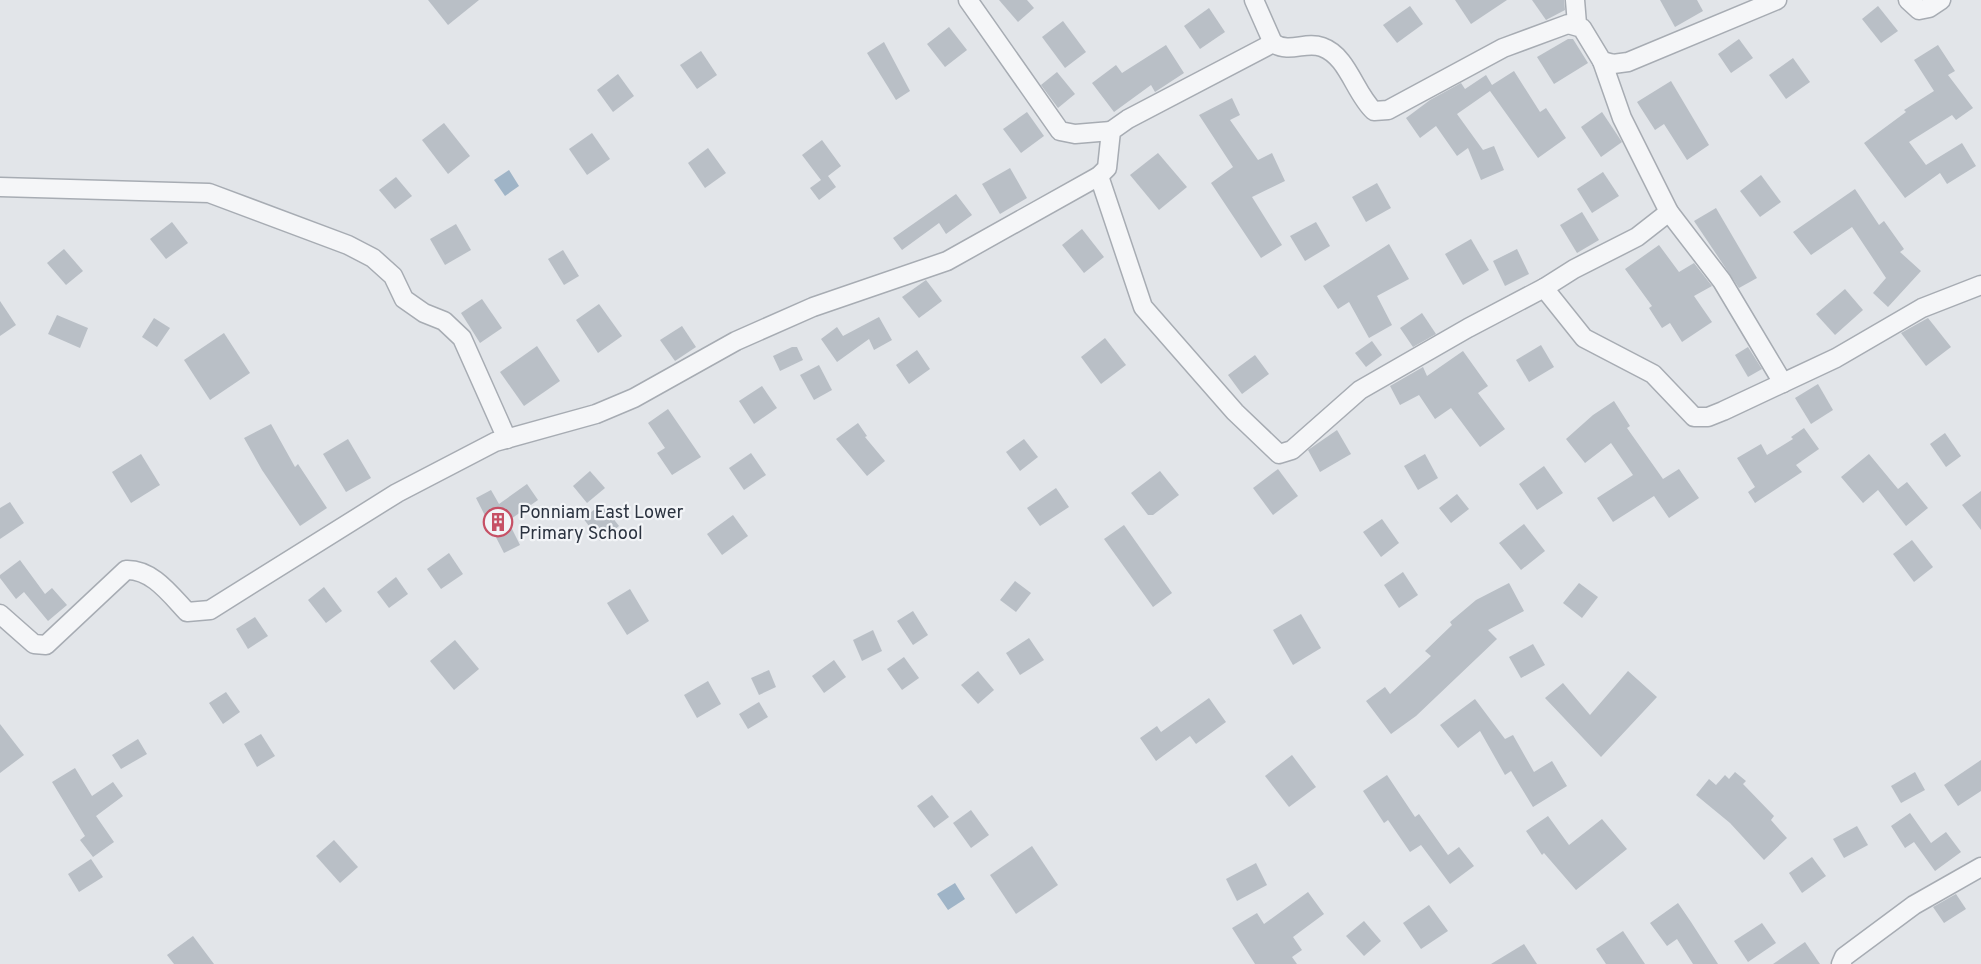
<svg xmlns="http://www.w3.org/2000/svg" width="1981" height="964" viewBox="0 0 1981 964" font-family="Overpass,sans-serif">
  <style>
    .water { fill: #9fb4c7 }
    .building { fill: #b9bfc6 }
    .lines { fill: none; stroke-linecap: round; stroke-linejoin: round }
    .minor-casing { stroke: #a7acb3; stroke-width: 21 }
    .minor { stroke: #f5f6f8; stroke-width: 18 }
    .labels { text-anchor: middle; stroke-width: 4.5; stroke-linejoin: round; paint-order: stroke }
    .poi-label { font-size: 18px; fill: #2b3340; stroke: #f2f4f7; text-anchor: start }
  </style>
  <rect width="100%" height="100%" fill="#e2e5e9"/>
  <!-- water -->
  <g class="water">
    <path d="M509 170 519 186 505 196 494 180Z"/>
    <path d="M955 883 965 899 948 910 937 894Z"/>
  </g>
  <!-- building -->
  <g class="building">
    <path d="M428 0H479L448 25Z"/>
    <path d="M999 0H1027L1034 8 1018 22Z"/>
    <path d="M1455 0H1507L1471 24Z"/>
    <path d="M1532 0H1564L1565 10 1546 20Z"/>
    <path d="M1660 0H1697L1703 11 1675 27Z"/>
    <path d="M1410 6 1423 24 1397 43 1383 25Z"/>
    <path d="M1878 6 1898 31 1881 43 1862 19Z"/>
    <path d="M1209 8 1225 32 1200 49 1184 26Z"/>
    <path d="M1063 21 1086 52 1065 68 1042 37Z"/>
    <path d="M949 27 967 50 945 67 927 44Z"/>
    <path d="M1568 39H1573L1588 63 1554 84 1537 57Z"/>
    <path d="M1739 39 1753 58 1731 73 1718 54Z"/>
    <path d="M884 42 910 91 896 100 867 53Z"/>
    <path d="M1166 45 1184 73 1155 92 1151 85 1114 112 1092 83 1116 65 1122 73Z"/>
    <path d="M1938 45 1955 71 1948 75 1973 108 1956 120 1952 115 1909 142 1926 165 1962 143 1976 166 1947 184 1940 173 1905 198 1864 143 1906 112 1904 110 1934 91 1914 60Z"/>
    <path d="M701 51 717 75 697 89 680 65Z"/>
    <path d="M1793 58 1810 82 1786 99 1769 75Z"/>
    <path d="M1514 71 1540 112 1546 108 1566 138 1538 158 1490 91 1457 114 1483 150 1494 146 1504 170 1481 180 1468 148 1457 156 1436 126 1420 138 1406 118 1430 100 1461 83 1465 89 1486 75 1492 85Z"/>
    <path d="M1057 72 1075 94 1058 108 1041 85Z"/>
    <path d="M618 74 634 96 613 112 597 90Z"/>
    <path d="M1671 81 1709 145 1687 160 1664 124 1655 130 1637 102Z"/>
    <path d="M1232 98 1240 115 1230 120 1258 160 1272 153 1285 181 1252 197 1282 245 1261 258 1211 183 1233 167 1199 115Z"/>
    <path d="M1027 112 1044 136 1021 153 1003 129Z"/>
    <path d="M1602 112 1622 142 1601 157 1581 127Z"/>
    <path d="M444 123 470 156 448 174 422 140Z"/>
    <path d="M592 133 610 159 587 175 569 149Z"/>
    <path d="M822 140 841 166 828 176 836 187 819 200 810 188 821 180 802 155Z"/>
    <path d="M708 148 726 173 705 188 688 163Z"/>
    <path d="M1158 153 1187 187 1159 210 1130 175Z"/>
    <path d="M1010 168 1027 198 1000 214 982 184Z"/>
    <path d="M1603 172 1619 196 1592 213 1577 189Z"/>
    <path d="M1761 175 1781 202 1760 217 1740 191Z"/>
    <path d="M396 177 412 196 395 209 379 190Z"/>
    <path d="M1377 183 1391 208 1366 222 1352 197Z"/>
    <path d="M1855 189 1879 225 1884 221 1904 249 1900 252 1921 271 1888 307 1873 293 1886 278 1852 227 1811 255 1793 232Z"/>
    <path d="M956 194 972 215 946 234 939 223 902 250 893 238Z"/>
    <path d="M1716 208 1757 278 1739 288 1694 221Z"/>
    <path d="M1582 212 1599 240 1577 253 1560 225Z"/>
    <path d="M172 222 188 243 166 259 150 239Z"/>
    <path d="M1316 222 1330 246 1305 261 1290 236Z"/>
    <path d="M456 224 471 250 445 265 430 239Z"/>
    <path d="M1082 229 1104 257 1084 273 1062 245Z"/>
    <path d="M1471 239 1489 270 1463 285 1445 254Z"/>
    <path d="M1389 244 1409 279 1377 296 1392 325 1369 338 1349 302 1338 309 1323 286Z"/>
    <path d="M1659 245 1679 272 1694 263 1712 286 1694 296 1712 322 1682 342 1670 323 1662 328 1649 308 1652 306 1625 269Z"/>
    <path d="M64 249 83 271 66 285 47 263Z"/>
    <path d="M1517 249 1529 274 1505 286 1493 261Z"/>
    <path d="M563 250 579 276 564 285 548 259Z"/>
    <path d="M926 280 942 301 919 318 902 297Z"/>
    <path d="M1845 289 1863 310 1835 335 1816 314Z"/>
    <path d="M482 299 502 328 480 343 461 313Z"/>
    <path d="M0 301 16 325 0 336Z"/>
    <path d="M599 304 622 336 598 353 576 320Z"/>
    <path d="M1422 313 1436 334 1413 347 1400 328Z"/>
    <path d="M57 315 88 328 80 348 48 334Z"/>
    <path d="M879 317 892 340 874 350 869 339 837 362 821 339 837 327 843 336Z"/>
    <path d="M154 318 170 328 157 347 142 337Z"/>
    <path d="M1928 318 1951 347 1926 366 1901 333Z"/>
    <path d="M682 326 696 347 675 361 660 340Z"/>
    <path d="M224 333 250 373 210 400 184 360Z"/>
    <path d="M1105 338 1126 365 1101 384 1081 357Z"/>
    <path d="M1372 341 1382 355 1366 367 1355 353Z"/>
    <path d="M1541 345 1554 367 1529 382 1516 360Z"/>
    <path d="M537 346 560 381 524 406 500 372Z"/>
    <path d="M792 347H797L803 360 780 371 773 356Z"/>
    <path d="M1748 347 1762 369 1748 377 1735 355Z"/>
    <path d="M917 350 930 369 909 384 896 365Z"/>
    <path d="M1463 351 1488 386 1478 393 1505 429 1480 447 1451 408 1435 419 1419 395 1400 405 1390 386 1423 367 1427 376Z"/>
    <path d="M1255 355 1269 374 1242 394 1228 375Z"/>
    <path d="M819 365 832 390 814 400 800 375Z"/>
    <path d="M1818 384 1833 410 1811 424 1795 398Z"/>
    <path d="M762 386 777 408 754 424 739 401Z"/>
    <path d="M1614 401 1630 426 1627 428 1663 479 1679 469 1699 498 1669 518 1654 496 1613 522 1597 498 1633 475 1611 443 1585 463 1566 439 1593 415Z"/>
    <path d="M668 409 701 457 672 475 657 453 665 448 648 423Z"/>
    <path d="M858 423 867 436 865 437 885 461 867 476 836 439Z"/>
    <path d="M271 424 295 467 298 464 327 508 300 526 262 470 244 438Z"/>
    <path d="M1804 428 1819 449 1796 465 1802 472 1755 503 1748 492 1755 487 1737 458 1761 444 1767 455 1793 439 1791 437Z"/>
    <path d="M1337 430 1351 454 1320 472 1308 450Z"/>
    <path d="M1945 433 1961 456 1946 467 1930 444Z"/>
    <path d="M348 439 371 478 346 492 323 454Z"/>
    <path d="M1024 439 1038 457 1020 471 1006 452Z"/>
    <path d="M751 453 766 475 744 490 729 468Z"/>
    <path d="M141 454 160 485 131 503 112 472Z"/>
    <path d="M1425 454 1438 478 1418 490 1404 466Z"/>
    <path d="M1869 454 1898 489 1907 482 1928 508 1906 526 1878 490 1863 503 1841 477Z"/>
    <path d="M1544 466 1563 493 1537 510 1519 484Z"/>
    <path d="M1278 469 1298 496 1273 515 1253 488Z"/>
    <path d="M590 471 605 488 587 503 573 486Z"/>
    <path d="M1160 471 1179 495 1153 515H1148L1131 493Z"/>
    <path d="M527 484 538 500 508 521 520 545 504 553 476 498 491 490 499 504Z"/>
    <path d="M1056 488 1069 507 1040 526 1027 508Z"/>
    <path d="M1981 491V530L1962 505Z"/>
    <path d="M1457 494 1469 509 1451 523 1439 508Z"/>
    <path d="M10 502 24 523 0 539V508Z"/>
    <path d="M602 504 619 526 600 541 583 518Z"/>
    <path d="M733 515 748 536 722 555 707 534Z"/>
    <path d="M1382 519 1399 543 1381 557 1363 532Z"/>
    <path d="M1524 524 1545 551 1521 570 1499 543Z"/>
    <path d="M1124 525 1172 593 1153 607 1104 539Z"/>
    <path d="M1912 540 1933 567 1914 582 1893 554Z"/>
    <path d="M449 553 463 574 441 589 427 569Z"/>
    <path d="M20 560 45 594 52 588 67 605 48 621 24 592 16 599 0 578V575Z"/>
    <path d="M1403 572 1418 595 1399 608 1384 585Z"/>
    <path d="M396 577 408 594 389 608 377 592Z"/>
    <path d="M1015 581 1031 593 1016 612 1000 600Z"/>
    <path d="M1509 583 1524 611 1488 630 1497 639 1416 716 1391 734 1366 701 1385 687 1390 694 1431 656 1425 651 1452 625 1450 622 1476 600Z"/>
    <path d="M1579 583 1598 597 1582 618 1563 603Z"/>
    <path d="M324 587 342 611 326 623 308 600Z"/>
    <path d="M630 589 649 621 627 635 607 603Z"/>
    <path d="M913 611 928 635 913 645 897 621Z"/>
    <path d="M1301 614 1321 648 1293 665 1273 630Z"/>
    <path d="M255 617 268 636 248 649 236 629Z"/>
    <path d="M873 630 882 651 862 661 853 640Z"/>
    <path d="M1029 638 1044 660 1020 675 1006 653Z"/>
    <path d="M455 640 479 669 454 690 430 661Z"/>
    <path d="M1533 644 1545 665 1521 678 1509 657Z"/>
    <path d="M904 657 919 678 902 690 887 669Z"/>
    <path d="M834 660 846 677 824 693 812 676Z"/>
    <path d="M769 670 776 687 759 695 751 678Z"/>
    <path d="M978 671 994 690 978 704 961 685Z"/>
    <path d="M1628 671 1657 697 1601 757 1545 698 1563 683 1590 715Z"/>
    <path d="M708 681 721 704 697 718 684 695Z"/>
    <path d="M226 692 240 712 223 724 209 703Z"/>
    <path d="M1209 698 1226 722 1196 744 1190 736 1156 761 1140 738 1157 726 1161 732Z"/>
    <path d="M1475 699 1505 739 1513 735 1534 772 1552 761 1567 786 1533 807 1511 771 1505 775 1480 731 1458 748 1440 725Z"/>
    <path d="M759 702 768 717 748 729 739 714Z"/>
    <path d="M0 724 24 755 0 773Z"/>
    <path d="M261 734 275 756 257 767 244 744Z"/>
    <path d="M138 739 147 754 121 769 112 755Z"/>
    <path d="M1292 755 1316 787 1289 807 1265 776Z"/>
    <path d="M1981 760V791L1958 806 1944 785Z"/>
    <path d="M75 768 92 796 113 782 123 796 96 816 114 842 93 857 80 840 85 836 52 782Z"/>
    <path d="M1735 772 1746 781 1743 784 1774 816 1771 820 1787 838 1764 860 1730 823 1696 795 1709 779 1716 785 1725 775 1729 779Z"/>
    <path d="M1915 772 1925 790 1901 803 1891 786Z"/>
    <path d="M1387 775 1415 817 1419 814 1448 855 1459 847 1474 866 1450 884 1421 845 1410 852 1388 820 1384 823 1363 791Z"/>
    <path d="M932 795 949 817 934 828 917 806Z"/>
    <path d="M971 810 989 835 971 848 953 823Z"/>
    <path d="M1910 813 1931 843 1946 832 1961 852 1935 871 1914 842 1905 848 1891 826Z"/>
    <path d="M1548 816 1569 845 1602 819 1627 849 1576 890 1544 853 1542 855 1526 831Z"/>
    <path d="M1857 826 1868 845 1844 858 1833 839Z"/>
    <path d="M334 840 358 867 340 883 316 856Z"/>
    <path d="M1032 846 1058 885 1016 914 990 875Z"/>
    <path d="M1812 857 1826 876 1802 893 1789 873Z"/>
    <path d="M91 859 103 877 79 892 68 874Z"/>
    <path d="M1256 863 1267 885 1237 901 1226 879Z"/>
    <path d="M1308 892 1324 914 1293 937 1302 950 1292 957 1297 964H1255L1232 928 1257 913 1264 924Z"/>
    <path d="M1956 894 1966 909 1944 923 1933 907Z"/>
    <path d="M1678 903 1691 922 1718 964H1693L1677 939 1667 946 1650 923Z"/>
    <path d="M1429 905 1448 931 1421 949 1403 923Z"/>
    <path d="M1364 921 1381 941 1364 956 1346 936Z"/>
    <path d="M1762 923 1776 943 1748 962 1734 941Z"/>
    <path d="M1623 931 1645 964H1606L1596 949Z"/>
    <path d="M193 936 214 964H174L167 955Z"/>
    <path d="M1805 942 1820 964H1773Z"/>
    <path d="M1524 944 1537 964H1491Z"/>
  </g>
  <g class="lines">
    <!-- minor casing -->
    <g class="minor-casing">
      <g id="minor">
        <path d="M968 0 1060 131 1075 134 1111 131"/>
        <path d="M1254 0 1273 43"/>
        <path d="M1575 0 1577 24"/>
        <path d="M1908 0 1919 10 1929 8 1941 0"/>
        <path d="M1602 61 1622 118 1669 212 1722 281 1783 383"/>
        <path d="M1099 176 1143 307 1235 412 1279 454 1292 450 1360 390 1468 328 1544 288 1584 338 1653 374 1694 417H1708L1723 411 1836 358 1922 308 1981 285"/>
        <path d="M0 187 209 193 348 245 373 258 393 276 404 299 424 313 444 321 462 338 507 439"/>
        <path d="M1544 288 1574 269 1637 237 1669 212"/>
        <path d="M0 614 34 644 46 645 126 570C152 569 170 594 187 612L210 610 397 493 495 442 596 414 634 398 736 341 813 307 947 261 1099 176 1107 168 1111 131 1128 119 1273 43C1290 54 1305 41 1322 47 1348 56 1355 94 1374 111L1388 110 1503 48 1568 24 1582 28 1602 61 1613 64 1628 62 1777 0"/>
        <path d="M1841 964 1844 957 1914 905 1981 867"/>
      </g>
    </g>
    <!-- minor -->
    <use href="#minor" class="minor"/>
  </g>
  <!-- icons -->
  <defs>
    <g id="building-ring" transform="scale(1.5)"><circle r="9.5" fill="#f2f4f7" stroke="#c65065" stroke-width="1.5"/><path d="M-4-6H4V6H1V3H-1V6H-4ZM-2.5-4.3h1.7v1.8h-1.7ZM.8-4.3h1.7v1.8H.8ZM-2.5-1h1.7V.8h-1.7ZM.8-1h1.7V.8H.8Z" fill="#c65065"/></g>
  </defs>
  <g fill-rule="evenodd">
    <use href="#building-ring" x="498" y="522"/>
  </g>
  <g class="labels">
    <!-- poi labels -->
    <g class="poi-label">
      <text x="519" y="518">Ponniam East Lower<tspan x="519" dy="21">Primary School</tspan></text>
    </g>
  </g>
</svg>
